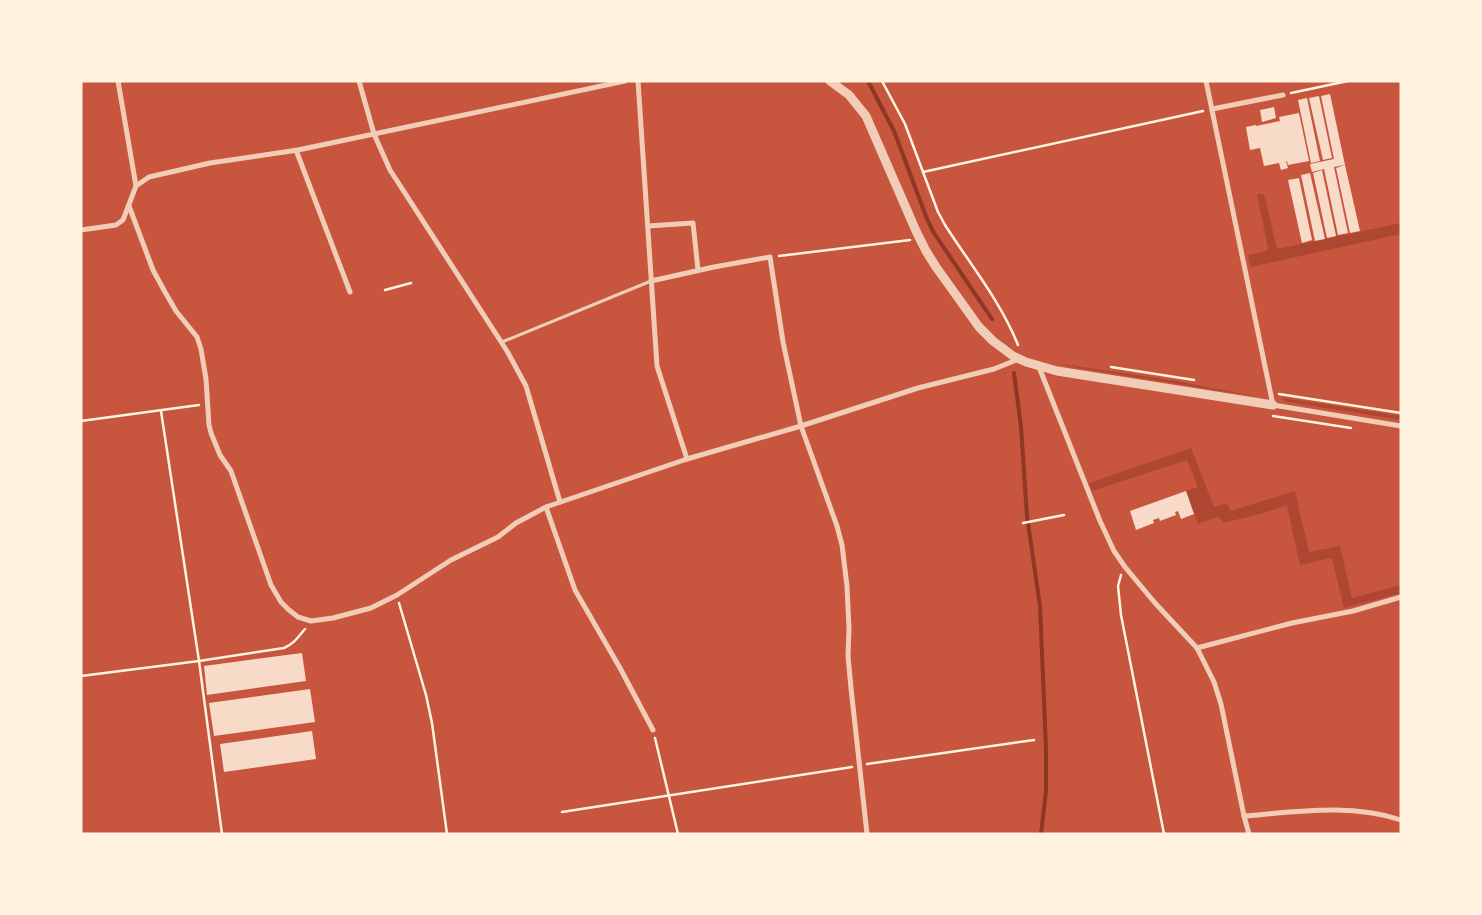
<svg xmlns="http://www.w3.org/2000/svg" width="1482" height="915" viewBox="0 0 1482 915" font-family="Overpass,sans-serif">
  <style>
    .green { fill: #ae4732 }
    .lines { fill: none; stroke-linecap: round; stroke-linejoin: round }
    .stream { stroke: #8f3625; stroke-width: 4 }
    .building { fill: #f7dbc8 }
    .path { stroke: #fff3e0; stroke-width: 2.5 }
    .service { stroke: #f1ccb7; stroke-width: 3 }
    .minor { stroke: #f1ccb7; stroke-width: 5 }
    .tertiary { stroke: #f1ccb7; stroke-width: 9 }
  </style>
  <rect width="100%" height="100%" fill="#c8553d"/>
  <!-- green -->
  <g class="green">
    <path d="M1257 194H1262L1265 197 1277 249 1401 223V234L1250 267 1248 255 1267 251 1268 248Z"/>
    <path d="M1056 363 1176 381 1254 396H1252L1072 367Z"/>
    <path d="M1285 398 1401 416V420L1288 402 1281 399Z"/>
    <path d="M1191 448 1214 507 1227 503 1230 511 1295 491 1309 552 1340 546 1352 598 1401 585V593L1344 608 1332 559 1330 558 1300 565 1287 505 1264 513 1223 523 1219 516 1198 524 1186 491 1198 487 1187 460 1092 491 1089 483Z"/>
  </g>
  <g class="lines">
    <!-- stream -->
    <g class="stream">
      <path d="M868 81 894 131 927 219 934 233 992 319"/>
      <path d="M1014 373 1021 427 1027 516 1040 606 1046 749V791L1041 834"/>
    </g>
  </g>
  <!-- building -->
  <g class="building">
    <path d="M1330 94 1345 165 1334 167 1348 233 1338 235 1324 169 1312 172 1310 164 1334 159 1321 96Z"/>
    <path d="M1319 96 1332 158 1323 160 1309 98Z"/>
    <path d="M1307 98 1320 161 1311 163 1298 100Z"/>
    <path d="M1274 107 1276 118 1262 122 1260 110Z"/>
    <path d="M1299 113 1309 161 1288 165 1287 161H1286L1288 168 1281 170 1279 163 1264 166 1260 148 1250 150 1246 127 1256 125V126L1280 121 1279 117Z"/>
    <path d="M1345 165 1360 231 1350 233 1336 168Z"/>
    <path d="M1322 170 1336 236 1327 238 1313 173Z"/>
    <path d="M1310 173 1325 239 1315 241 1301 175Z"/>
    <path d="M1299 178 1312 240 1302 243 1288 180Z"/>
    <path d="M1186 491 1194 514 1181 519 1178 511 1175 512 1176 515 1160 521 1159 518 1153 520 1154 523 1136 530 1130 511Z"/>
    <path d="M302 653 306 681 207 695 204 666Z"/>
    <path d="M310 689 315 722 214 736 209 703Z"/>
    <path d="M312 731 316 759 224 772 220 744Z"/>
  </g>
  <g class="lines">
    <!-- path -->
    <g class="path">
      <path d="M882 81 905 124 938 212 945 225C970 264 1001 302 1018 345"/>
      <path d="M1291 93 1348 81"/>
      <path d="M923 172 1203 111"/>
      <path d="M779 256 910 240"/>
      <path d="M385 290 411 283"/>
      <path d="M1111 367 1194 380"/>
      <path d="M1279 394 1401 413"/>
      <path d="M161 411 199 661 222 834"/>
      <path d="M1273 416 1351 428"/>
      <path d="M81 421 199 405"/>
      <path d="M1023 523 1064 515"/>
      <path d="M1121 575 1118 586 1121 615 1164 834"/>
      <path d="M399 603 426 695 432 723 447 834"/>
      <path d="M81 676 199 661 284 648C294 644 298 637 305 629"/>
      <path d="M655 738 678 834"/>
      <path d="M867 764 1034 740"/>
      <path d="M562 812 852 767"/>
    </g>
    <!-- service -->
    <path class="service" d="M502 342 651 281"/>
    <!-- minor -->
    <g class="minor">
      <path d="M118 81 136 186"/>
      <path d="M359 81 374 134 390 170 507 351 526 386 560 502"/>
      <path d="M638 81 657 366 687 459"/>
      <path d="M1206 81 1273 405 1401 426"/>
      <path d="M1212 109 1283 95"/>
      <path d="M296 150 350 292"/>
      <path d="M129 206 153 270 165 292 176 311 197 337 201 349 206 379 209 425 211 433 220 455 231 471 271 585 281 602 289 610 298 617 311 621 333 618 371 608 397 595 451 560 498 537 516 523 546 507 687 459 801 426 918 388 994 369 1019 359"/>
      <path d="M648 226 693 223 698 270"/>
      <path d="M81 230 116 225 123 220 136 186 149 177 210 163 298 150 625 81"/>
      <path d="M651 281 714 267 770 257 783 342 801 426 837 526 842 545 847 586 849 629 848 656 851 688 867 834"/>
      <path d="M1039 367 1100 521 1114 551 1125 567 1155 603 1197 648 1214 682 1221 704 1244 816 1249 834"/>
      <path d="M546 507 575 590 620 668 653 730"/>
      <path d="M1197 648 1292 623 1353 611 1401 597"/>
      <path d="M1244 816C1295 812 1351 803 1401 820"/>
    </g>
    <!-- tertiary -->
    <path class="tertiary" d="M830 81 849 95 866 116 916 231 926 251 936 267 979 327 993 341 1013 356 1026 362 1057 371 1273 405"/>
  </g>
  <!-- border -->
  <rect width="1482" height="915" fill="none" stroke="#fff3e0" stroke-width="165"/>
</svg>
